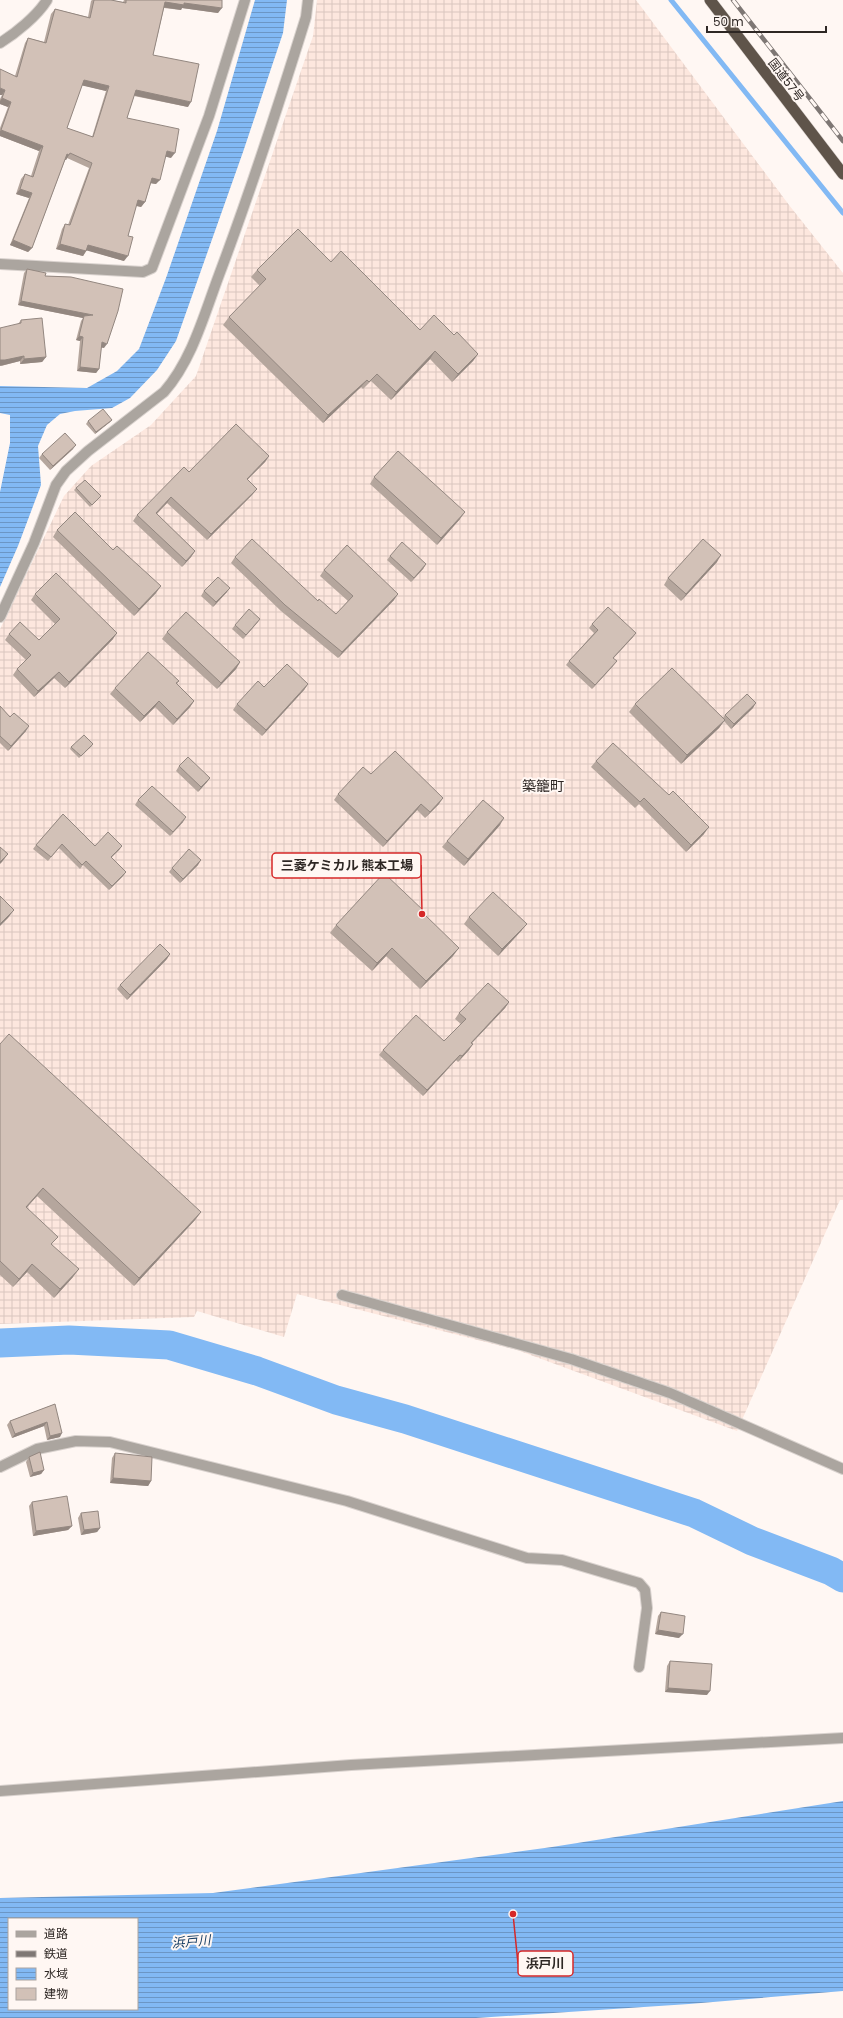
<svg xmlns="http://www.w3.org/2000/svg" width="843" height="2018" viewBox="0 0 843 2018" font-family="Poppins,'Noto Sans JP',sans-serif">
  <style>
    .industrial { fill: url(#industrial-grid) }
    .water { fill: url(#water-rules); fill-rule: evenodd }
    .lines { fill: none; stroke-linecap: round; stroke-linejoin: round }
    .stream { stroke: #82b9f4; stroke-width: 5 }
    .river { stroke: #82b9f4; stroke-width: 29 }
    .minor-casing { stroke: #d9d2ce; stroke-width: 12 }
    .tertiary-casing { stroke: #d9d2ce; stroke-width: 12 }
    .trunk-casing { stroke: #d9d2ce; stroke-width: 12 }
    .minor { stroke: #aba59f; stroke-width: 10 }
    .tertiary { stroke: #aba59f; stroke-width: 10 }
    .trunk { stroke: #5f544a; stroke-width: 11 }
    .rail-casing { stroke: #7e7774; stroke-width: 4.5 }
    .rail { stroke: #fff7f3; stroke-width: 3; stroke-dasharray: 9; stroke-linecap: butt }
    .wall { fill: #b5a69d; fill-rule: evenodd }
    .shaded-wall { fill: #938780 }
    .building { fill: #d2c1b7; stroke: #938780; fill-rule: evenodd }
    .labels { text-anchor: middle; stroke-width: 4; stroke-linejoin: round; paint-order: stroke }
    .street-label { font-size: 12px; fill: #2e2724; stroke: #fff7f3 }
    .water-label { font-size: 13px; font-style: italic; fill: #173e64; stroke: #fff7f3 }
    .quarter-label { font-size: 14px; fill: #2e2724; stroke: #fff7f3 }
    .leader { fill: none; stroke: #d62828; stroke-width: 1.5 }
    .callout-dot { fill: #d62828; stroke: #fff7f3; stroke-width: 1.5 }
    .callout { fill: #fff7f3; stroke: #d62828; stroke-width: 1.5 }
    .callout-label { font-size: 13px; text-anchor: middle; font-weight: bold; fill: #2e2724 }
  </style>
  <defs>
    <pattern id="industrial-grid" width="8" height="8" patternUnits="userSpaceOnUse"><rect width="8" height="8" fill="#fde7de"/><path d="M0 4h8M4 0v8" fill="none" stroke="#d9c6be"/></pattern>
    <pattern id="water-rules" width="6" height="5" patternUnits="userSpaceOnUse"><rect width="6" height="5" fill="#82b9f4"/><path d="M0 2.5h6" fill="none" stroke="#6b96c5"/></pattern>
  </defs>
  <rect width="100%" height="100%" fill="#fff7f3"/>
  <!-- industrial -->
  <path class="industrial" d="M317 0H636L789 205 843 273V1200H840L737 1431 517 1350 297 1294 284 1337 197 1311 194 1317 0 1324V629L64 496 91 466 151 425 196 376 313 36Z"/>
  <!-- water -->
  <g class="water">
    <path d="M255 0H287L283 33 243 152 176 341 157 370 130 398 112 408 75 411 60 414 47 425 38 446 41 485 18 546 0 587V492L10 443V415L0 413V386L87 388 117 371 139 349 166 278 217 131Z"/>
    <path d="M843 1801V1991L689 2004 476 2018H0V1898L213 1893 552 1847ZM9 1919H137V2009H9Z"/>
  </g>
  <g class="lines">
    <!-- stream -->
    <path class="stream" d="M671 0 843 213"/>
    <!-- river -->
    <path class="river" d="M0 1343 69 1340 169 1345 257 1371 336 1400 405 1419 694 1513 752 1541 831 1571 843 1578"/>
    <!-- minor casing -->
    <g class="minor-casing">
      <g id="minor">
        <path d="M0 43C16 33 37 16 47 0"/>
        <path d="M0 264 143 272 152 268 209 116 245 0"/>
        <path d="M342 1295 571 1359 670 1393 843 1469"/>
        <path d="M0 1467 37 1449 76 1441 110 1442 347 1501 527 1558 562 1560 639 1583 645 1590 647 1608 639 1667"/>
        <path d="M0 1791 351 1765 843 1738"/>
      </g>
    </g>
    <!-- tertiary casing -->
    <g class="tertiary-casing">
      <path id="tertiary" d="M0 617 34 543 56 485 66 471 88 451 164 392C192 360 204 315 219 275 251 190 279 104 306 17L308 0"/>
    </g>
    <!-- trunk casing -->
    <g class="trunk-casing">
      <path id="trunk" d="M710 0 843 174"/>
    </g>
    <!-- minor -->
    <use href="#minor" class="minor"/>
    <!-- tertiary -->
    <use href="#tertiary" class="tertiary"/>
    <!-- trunk -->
    <use href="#trunk" class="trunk"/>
    <!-- rail casing -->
    <g class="rail-casing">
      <path id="rail" d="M733 0 843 141"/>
    </g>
    <!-- rail -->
    <use href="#rail" class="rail"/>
  </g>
  <!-- wall -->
  <g class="wall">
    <path d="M92 0H111L123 2 124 0H222L218 13 182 8 181 10 164 8 153 55 188 107 134 96 127 118 171 158 165 156 156 184 151 183 145 202 141 207 136 206 128 236 124 261 87 250 83 256 56 249 62 229 65 224 68 225 89 168 67 158 66 160H65L32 248 28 252 10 245 29 198 16 194 21 179 25 174 31 176 39 151 0 136V128L8 107 0 104V99L2 95H0L15 76 25 43 28 38 44 42 51 14 55 9 88 17 91 1ZM82 85 106 91 92 137 67 128Z"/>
    <path d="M331 262 420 330 454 335 478 354 473 361 452 382 430 359 391 400 371 381 363 389 361 387 323 423 223 325 229 317 260 286 251 277 257 270Z"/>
    <path d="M27 269 45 276 71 277 104 348 101 347 99 369 96 373 77 371 80 341 76 340 81 321 83 318 18 305 24 273Z"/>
    <path d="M21 320 46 357 42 362 20 364V361L1 366 18 324Z"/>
    <path d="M112 420 110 422 95 434 86 424 88 421Z"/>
    <path d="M73 449 50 470 39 458 42 454Z"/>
    <path d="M269 456 265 462 247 480 257 489 252 495 207 540 167 503 157 514 195 551 191 557 182 567 133 521 137 515 189 472Z"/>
    <path d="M374 477 460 519 437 545 370 484Z"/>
    <path d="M76 488 101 496 90 507 74 490Z"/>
    <path d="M57 530 156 593 134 616 53 537Z"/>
    <path d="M390 556 426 564 423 569 411 582 387 560Z"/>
    <path d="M235 557 318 601 336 614 348 601 320 576 324 570 394 600 338 658 281 611 231 563Z"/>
    <path d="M717 562 681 601 664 585 668 578Z"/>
    <path d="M204 591 227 592 213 607 201 596Z"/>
    <path d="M35 594 113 639 65 688 54 678 34 697 13 675 17 669 26 660 5 640 9 634 39 640 55 624 31 600Z"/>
    <path d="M260 619 257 623 243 639 232 629 235 625Z"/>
    <path d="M592 624 633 637 613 658V666L592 689 566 665 569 661 594 633 589 628Z"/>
    <path d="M167 632 240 662 236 669 217 689 162 639Z"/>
    <path d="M179 681 177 684 194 701 190 707 173 725 155 707 140 722 110 694 115 688Z"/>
    <path d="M308 684 304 690 262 736 233 710 237 704 264 687Z"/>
    <path d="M635 704 723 718 725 715 753 708 731 729 724 721 719 728 681 764 629 712Z"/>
    <path d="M0 706 10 717 26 731 8 751 0 743Z"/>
    <path d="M92 746 79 758 70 749 71 747Z"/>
    <path d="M596 761 704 834 686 852 639 804 635 808 591 767Z"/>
    <path d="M179 766 210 778 207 782 198 792 176 771Z"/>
    <path d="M371 774 439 804 425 818 417 810 383 847 334 800 338 794Z"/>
    <path d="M138 800 183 822 170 836 135 805Z"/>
    <path d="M63 814 95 846H122L119 850 111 857 126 872 123 876 109 890 83 865 80 869 59 848 48 861 33 849 36 845Z"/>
    <path d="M500 825 464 866 442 847 447 841Z"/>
    <path d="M198 865 180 883 169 872 172 868Z"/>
    <path d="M424 914 453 956 420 989 386 956 372 971 330 933 336 925Z"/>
    <path d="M469 917 522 930 498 956 464 924Z"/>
    <path d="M167 959 127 1000 117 989 120 985Z"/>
    <path d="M509 1002 505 1008 472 1043 469 1050 458 1062 456 1060 423 1096 379 1055 383 1050 444 1041 461 1024 455 1019 459 1013Z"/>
    <path d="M0 1044 201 1212 195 1220 134 1286 37 1196 27 1207 52 1245 73 1277 54 1298 27 1272 13 1287 0 1275Z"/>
    <path d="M55 1404 60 1437 47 1440 44 1426 12 1438 7 1425 10 1421Z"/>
    <path d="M115 1453 151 1481 148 1486 110 1483 112 1458Z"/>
    <path d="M29 1457 44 1470 41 1474 30 1477 26 1462Z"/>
    <path d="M32 1502 72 1526 68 1530 33 1536 29 1506Z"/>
    <path d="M81 1513 100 1528 97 1532 81 1535 78 1518Z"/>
    <path d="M661 1612 679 1638 655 1634 658 1616Z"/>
    <path d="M670 1661 707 1695 665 1692 667 1666Z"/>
  </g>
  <!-- shaded-wall -->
  <g class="shaded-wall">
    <path d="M165 2 184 3 222 8 218 13 182 8 181 10 161 7Z"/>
    <path d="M84 80 109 86 106 91 80 85Z"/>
    <path d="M0 88 5 90 2 95H0Z"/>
    <path d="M136 90 191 102 188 107 132 95Z"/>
    <path d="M2 98 11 102 8 107 0 104V101Z"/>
    <path d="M1 130 43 146 39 151 0 136V131Z"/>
    <path d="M167 151 175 153 171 158 163 156Z"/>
    <path d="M67 154 69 155 66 160 63 159Z"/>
    <path d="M152 178 160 180 156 184 149 183Z"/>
    <path d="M20 189 32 193 29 198 16 194Z"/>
    <path d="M138 200 145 202 141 207 134 205Z"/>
    <path d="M13 240 32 248 28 252 10 245Z"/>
    <path d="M60 244 86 251 83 256 56 249Z"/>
    <path d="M88 245 128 256 124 261 85 250Z"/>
    <path d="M21 301 93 315 84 316 83 318 18 305Z"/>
    <path d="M79 336 83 337 80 341 76 340Z"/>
    <path d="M102 342 107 344 104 348 99 347Z"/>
    <path d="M435 351 430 359 391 400 396 392Z"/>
    <path d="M478 354 473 361 452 382 458 374Z"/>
    <path d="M24 356 20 361 0 366V360Z"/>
    <path d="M46 357 42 362 20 364 24 359Z"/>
    <path d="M80 367 99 369 96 373 77 371Z"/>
    <path d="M367 380 361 387 323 423 328 415Z"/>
    <path d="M112 420 110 422 95 434 96 432Z"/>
    <path d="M76 445 73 449 50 470 53 466Z"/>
    <path d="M269 456 265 462 242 485 247 479Z"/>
    <path d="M257 489 252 495 207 540 211 534Z"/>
    <path d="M171 497 167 503 151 519 156 513Z"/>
    <path d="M465 512 460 519 437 545 441 538Z"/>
    <path d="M195 551 191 557 182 567 186 561Z"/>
    <path d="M721 555 717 562 681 601 686 594Z"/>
    <path d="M426 564 423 569 411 582 414 578Z"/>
    <path d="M161 586 156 593 134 616 139 609Z"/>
    <path d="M230 588 227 592 213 607 216 602Z"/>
    <path d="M398 594 394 600 338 658 342 652Z"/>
    <path d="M260 619 257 623 243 639 246 635Z"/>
    <path d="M117 633 113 639 65 688 69 682Z"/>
    <path d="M636 633 633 637 610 662 613 658Z"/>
    <path d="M617 661 613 666 592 689 595 685Z"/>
    <path d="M240 662 236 669 217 689 221 683Z"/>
    <path d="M59 672 54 678 34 697 38 691Z"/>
    <path d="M308 684 304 690 262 736 266 730Z"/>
    <path d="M159 701 155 707 140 722 144 716Z"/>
    <path d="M194 701 190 707 173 725 177 719Z"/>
    <path d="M756 703 753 708 731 729 734 724Z"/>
    <path d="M725 720 719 728 681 764 687 755Z"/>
    <path d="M29 726 26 731 8 751 11 746Z"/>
    <path d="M210 778 207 782 198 792 201 787Z"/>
    <path d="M443 798 439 804 425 818 430 812Z"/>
    <path d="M421 804 417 810 383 847 387 841Z"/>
    <path d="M186 817 183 822 170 836 173 832Z"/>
    <path d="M504 818 500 825 464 866 468 859Z"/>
    <path d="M709 827 704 834 686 852 691 845Z"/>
    <path d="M122 846 119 850 108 861 111 857Z"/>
    <path d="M8 854 2 862 0 864V862Z"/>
    <path d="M201 860 198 865 180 883 183 879Z"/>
    <path d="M126 872 123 876 109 890 112 886Z"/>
    <path d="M14 910 8 918 0 926V924Z"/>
    <path d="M527 924 522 930 498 956 502 949Z"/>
    <path d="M392 948 386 956 372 971 377 963Z"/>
    <path d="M459 948 453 956 420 989 426 981Z"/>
    <path d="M170 954 167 959 127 1000 130 995Z"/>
    <path d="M509 1002 505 1008 467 1048 471 1043Z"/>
    <path d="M473 1044 469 1050 458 1062 462 1056Z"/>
    <path d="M460 1055 456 1060 423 1096 427 1090Z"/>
    <path d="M43 1188 37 1196 20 1215 26 1207Z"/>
    <path d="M201 1212 195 1220 134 1286 139 1278Z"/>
    <path d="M32 1264 27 1272 13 1287 19 1279Z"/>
    <path d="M79 1269 73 1277 54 1298 60 1289Z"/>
    <path d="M47 1422 44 1426 12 1438 15 1434Z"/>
    <path d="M62 1433 60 1437 47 1440 50 1436Z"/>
    <path d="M44 1470 41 1474 30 1477 33 1473Z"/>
    <path d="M113 1478 151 1481 148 1486 110 1483Z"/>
    <path d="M72 1526 68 1530 33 1536 36 1531Z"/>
    <path d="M100 1528 97 1532 81 1535 84 1530Z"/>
    <path d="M658 1630 683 1634 679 1638 655 1634Z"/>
    <path d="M668 1688 710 1691 707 1695 665 1692Z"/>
  </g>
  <!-- building -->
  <g class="building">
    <path d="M94 0H111L126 3V0H222V8L184 3V5L165 2 153 55 199 64 191 102 136 90 127 118 179 129 175 153 167 151 160 180 152 178 145 202 138 200 128 236 133 237 128 256 88 245 86 251 60 244 65 224 70 225 92 163 70 153 69 155 67 154 32 248 13 240 32 193 20 189 25 174 33 177 43 146 1 130 11 102 2 98 5 90 0 88V69L17 77 28 38 46 43 55 9 90 18ZM84 80 109 86 93 137 67 128Z"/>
    <path d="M298 229 331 262 341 251 420 330 434 315 454 335 457 332 478 354 458 374 435 351 396 392 377 374 369 382 367 380 328 415 229 317 266 279 257 270Z"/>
    <path d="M27 269 46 273 45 276 71 277 123 289 118 311 107 344 102 342 99 369 80 367 83 337 79 336 84 316 93 315 21 301Z"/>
    <path d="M42 318 46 357 24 359V356L5 360H0V328L21 323V320Z"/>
    <path d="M103 409 112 420 96 432 88 421Z"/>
    <path d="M236 424 269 456 247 479 257 489 211 534 171 497 156 513 195 551 186 561 137 515 184 467 189 472Z"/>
    <path d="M65 433 76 445 53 466 42 454Z"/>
    <path d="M398 451 465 512 441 538 374 477Z"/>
    <path d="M85 480 101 496 92 505 76 488Z"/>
    <path d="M75 512 113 550 117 546 161 586 139 609 57 530Z"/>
    <path d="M252 539 318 601 319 599 336 614 353 596 324 570 347 545 398 594 342 652 285 605 235 557Z"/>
    <path d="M703 539 721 555 686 594 668 578Z"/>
    <path d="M402 542 426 564 414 578 390 556Z"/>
    <path d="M56 573 117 633 69 682 59 672 38 691 17 669 31 655 9 634 20 622 39 640 60 619 35 594Z"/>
    <path d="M218 577 230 588 216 602 204 591Z"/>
    <path d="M608 607 636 633 613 658 617 661 595 685 569 661 598 630 592 624Z"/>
    <path d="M249 609 260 619 246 635 235 625Z"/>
    <path d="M186 612 240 662 221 683 167 632Z"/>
    <path d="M148 652 179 681 176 683 194 701 177 719 159 701 144 716 115 688Z"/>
    <path d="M287 664 308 684 266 730 237 704 258 681 264 687Z"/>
    <path d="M672 668 725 720 687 755 635 704Z"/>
    <path d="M747 694 756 703 734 724 725 715Z"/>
    <path d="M0 706 10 717 14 713 29 726 11 746 0 736Z"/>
    <path d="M84 735 93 744 81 756 71 747Z"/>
    <path d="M613 743 669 795 673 791 709 827 691 845 644 798 640 802 596 761Z"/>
    <path d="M395 751 443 798 430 812 421 804 387 841 338 794 363 767 371 774Z"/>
    <path d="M188 757 210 778 201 787 179 766Z"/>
    <path d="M152 786 186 817 173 832 138 800Z"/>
    <path d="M483 800 504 818 468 859 447 841Z"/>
    <path d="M63 814 95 846 108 832 122 846 111 857 126 872 112 886 86 861 82 865 62 844 51 857 36 845Z"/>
    <path d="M0 847 8 854 0 862Z"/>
    <path d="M189 849 201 860 183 879 172 868Z"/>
    <path d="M384 873 425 912 424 914 459 948 426 981 392 948 377 963 336 925Z"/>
    <path d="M493 892 527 924 502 949 469 917Z"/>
    <path d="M0 896 14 910 0 924Z"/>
    <path d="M160 944 170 954 130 995 120 985Z"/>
    <path d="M488 983 509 1002 471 1043 473 1044 462 1056 460 1055 427 1090 383 1050 416 1015 444 1041 466 1019 459 1013Z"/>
    <path d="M9 1034 201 1212 139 1278 43 1188 26 1207 58 1237 51 1244 79 1269 60 1289 32 1264 19 1279 0 1261V1044Z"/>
    <path d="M55 1404 62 1433 50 1436 47 1422 15 1434 10 1421Z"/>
    <path d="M40 1452 44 1470 33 1473 29 1457Z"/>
    <path d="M115 1453 152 1457 151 1481 113 1478Z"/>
    <path d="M67 1496 72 1526 36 1531 32 1502Z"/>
    <path d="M98 1511 100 1528 84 1530 81 1513Z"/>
    <path d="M661 1612 685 1616 683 1634 658 1630Z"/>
    <path d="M670 1661 712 1664 710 1691 668 1688Z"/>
  </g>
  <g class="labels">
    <!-- street labels -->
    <g class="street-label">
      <text transform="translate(786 80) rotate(53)" y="4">国道57号</text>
    </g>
    <!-- water labels -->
    <g class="water-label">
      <text transform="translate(191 1941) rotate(-5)" y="5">浜戸川</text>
    </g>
    <!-- quarter labels -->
    <g class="quarter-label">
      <text x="543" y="791">築籠町</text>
    </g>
  </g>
  <!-- callouts -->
  <path class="leader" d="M422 914L421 865M513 1914L518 1964"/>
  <g class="callout-dot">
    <circle cx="422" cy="914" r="4"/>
    <circle cx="513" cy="1914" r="4"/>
  </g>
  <g class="callout">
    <rect x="272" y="853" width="149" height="25" rx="4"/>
    <rect x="518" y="1951" width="55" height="25" rx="4"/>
  </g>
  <g class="callout-label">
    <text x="347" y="870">三菱ケミカル 熊本工場</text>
    <text x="545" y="1968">浜戸川</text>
  </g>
  <!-- legend -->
  <rect x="8" y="1918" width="130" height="92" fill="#fff7f3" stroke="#aba4a0"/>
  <rect x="16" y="1931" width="20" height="6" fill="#aba59f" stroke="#aba4a0"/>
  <text x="44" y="1938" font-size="12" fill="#2e2724">道路</text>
  <rect x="16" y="1951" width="20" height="6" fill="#7e7774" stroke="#aba4a0"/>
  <text x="44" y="1958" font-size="12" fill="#2e2724">鉄道</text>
  <rect x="16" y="1968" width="20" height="12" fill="url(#water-rules)" stroke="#aba4a0"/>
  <text x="44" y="1978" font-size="12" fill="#2e2724">水域</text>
  <rect x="16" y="1988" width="20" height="12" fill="#d2c1b7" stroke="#aba4a0"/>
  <text x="44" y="1998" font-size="12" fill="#2e2724">建物</text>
  <!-- scale -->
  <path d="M707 26v6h119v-6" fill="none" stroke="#2e2724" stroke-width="2"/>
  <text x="713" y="26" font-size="12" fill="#2e2724" stroke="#fff7f3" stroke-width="3" paint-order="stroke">50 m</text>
</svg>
